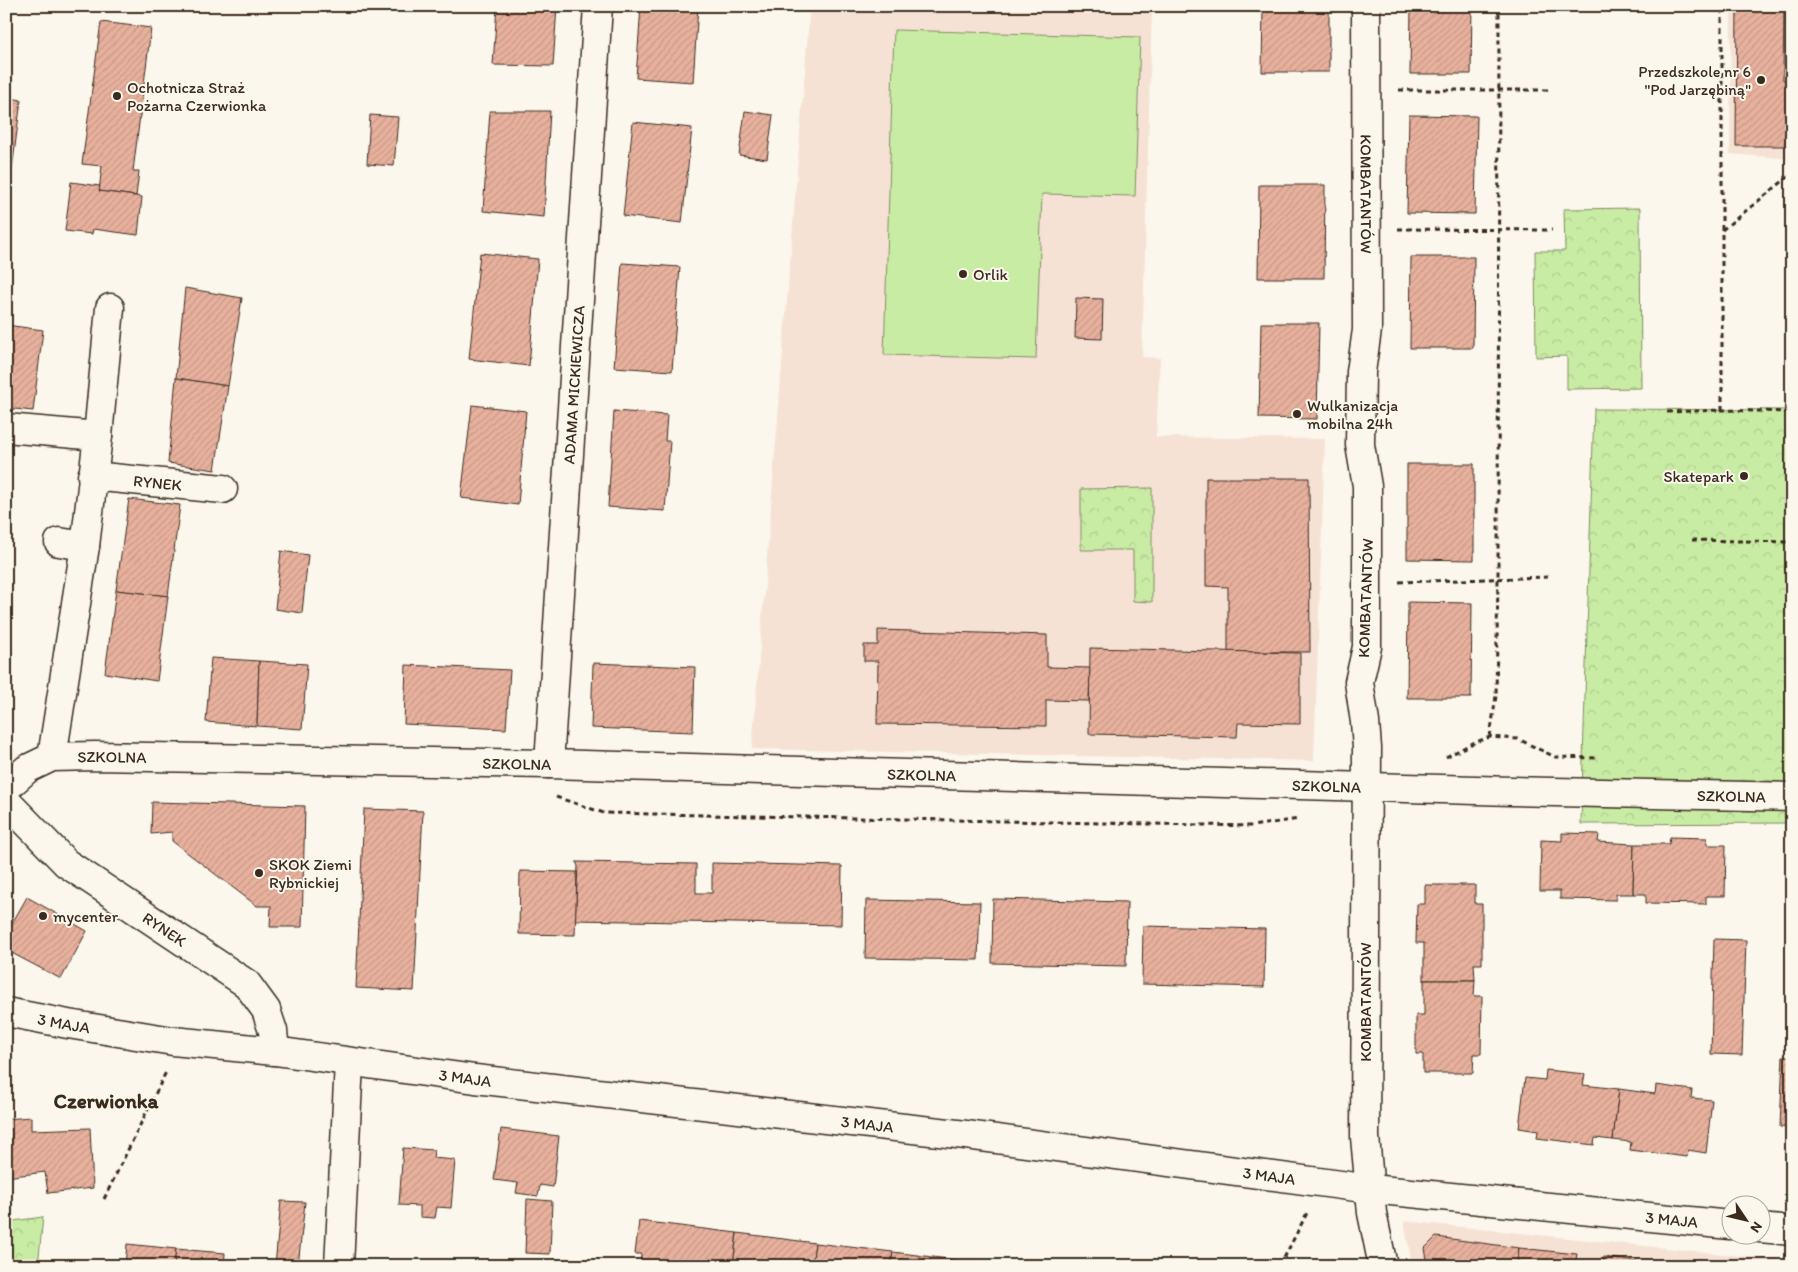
<svg xmlns="http://www.w3.org/2000/svg" width="1798" height="1272" viewBox="0 0 1798 1272" font-family="Itim,sans-serif">
  <style>
    .built { fill: #f5e2d5 }
    .green { fill: #c9eca5; stroke: #828b62 }
    .park { fill: url(#park-crowns); stroke: #828b62 }
    .building { fill: url(#building-hatch); stroke: #3b2a1e }
    .lines { fill: none; stroke-linecap: round; stroke-linejoin: round }
    .minor-casing { stroke: #3b2a1e; stroke-width: 31 }
    .major-casing { stroke: #3b2a1e; stroke-width: 31 }
    .path { stroke: #3b2a1e; stroke-width: 3; stroke-dasharray: 5 4; stroke-linecap: butt }
    .minor { stroke: #fbf7ec; stroke-width: 28 }
    .major { stroke: #fbf7ec; stroke-width: 28 }
    .poi-dot { fill: #3b2a1e; stroke: #fbf7ec; stroke-width: 2 }
    .labels { text-anchor: middle; stroke-width: 4; stroke-linejoin: round; paint-order: stroke }
    .poi-label { font-size: 16px; fill: #3b2a1e; stroke: #fbf7ec; text-anchor: start }
    .street-label { font-size: 16px; fill: #3b2a1e; stroke: #fbf7ec }
    .district-label { font-size: 21px; font-weight: bold; fill: #3b2a1e; stroke: #fbf7ec }
  </style>
  <defs>
    <pattern id="park-crowns" width="20" height="18" patternUnits="userSpaceOnUse" patternTransform="scale(1.25)"><rect width="20" height="18" fill="#c9eca5"/><path d="M2 6a3 3 0 1 1 6 0M12 15a3 3 0 1 1 6 0" fill="none" stroke="#aecb8e"/></pattern>
    <pattern id="building-hatch" width="6" height="6" patternUnits="userSpaceOnUse" patternTransform="scale(1.25)"><rect width="6" height="6" fill="#e8b19e"/><path d="M-1 1l2-2M0 6l6-6M5 7l2-2" fill="none" stroke="#c89888"/></pattern>
  </defs>
  <rect width="100%" height="100%" fill="#fbf7ec"/>
  <filter id="ink" filterUnits="userSpaceOnUse"><feTurbulence type="fractalNoise" baseFrequency=".02" numOctaves="2"/><feDisplacementMap in="SourceGraphic" scale="10" xChannelSelector="R" yChannelSelector="G"/><feConvolveMatrix kernelMatrix="1 2 1 2 8 2 1 2 1" color-interpolation-filters="sRGB"/></filter>
  <g filter="url(#ink)">
    <!-- built -->
    <g class="built">
      <path d="M810 6H1152L1142 357 1160 358 1156 437 1325 439 1314 761 752 749Z"/>
      <path d="M1731 6H1792V159L1730 154Z"/>
      <path d="M1404 1221 1792 1261V1266H1412Z"/>
    </g>
    <!-- green -->
    <path class="green" d="M894 30 1140 37 1135 196 1042 194 1036 359 884 355Z"/>
    <!-- park -->
    <g class="park">
      <path d="M1640 208 1641 388 1567 389V356L1536 357 1535 251H1565L1564 209Z"/>
      <path d="M1594 409 1792 410V823L1581 824Z"/>
      <path d="M1152 488V602L1133 601V550H1081V489Z"/>
      <path d="M43 1217 38 1266H6V1222Z"/>
    </g>
    <!-- building -->
    <g class="building">
      <path d="M497 6H557L553 66 493 65Z"/>
      <path d="M641 6H698L693 82 636 78Z"/>
      <path d="M1263 6H1329V72H1262Z"/>
      <path d="M1411 6H1472L1471 74H1410Z"/>
      <path d="M1737 6H1792L1784 7 1783 80H1792V146H1736Z"/>
      <path d="M101 22 151 28 133 171H139L136 196 99 191 102 166 82 164Z"/>
      <path d="M6 97 21 100 6 216Z"/>
      <path d="M490 111H550L544 217 483 211Z"/>
      <path d="M745 111 773 115 767 159 739 155Z"/>
      <path d="M370 115 398 117 394 166 367 164Z"/>
      <path d="M1409 115 1477 116 1475 214 1407 213Z"/>
      <path d="M633 122 692 128 682 223 623 216Z"/>
      <path d="M71 182 100 186 99 191 142 197 138 235 93 229 92 234 65 231Z"/>
      <path d="M1259 185H1325L1324 278H1258Z"/>
      <path d="M480 253 538 259 529 366 469 359Z"/>
      <path d="M1411 257H1474L1473 348H1410Z"/>
      <path d="M622 263 680 267 672 371 614 367Z"/>
      <path d="M185 288 242 298 228 386 176 378Z"/>
      <path d="M1076 298 1103 299 1102 339 1075 338Z"/>
      <path d="M1261 323H1319L1317 419 1259 418Z"/>
      <path d="M6 325 43 330 33 411 6 408Z"/>
      <path d="M176 378 228 386 215 470 168 463Z"/>
      <path d="M472 405 526 411 518 505 461 498Z"/>
      <path d="M614 411 667 415 665 441H670L665 511 608 507Z"/>
      <path d="M1407 464H1474V560L1407 559Z"/>
      <path d="M1206 478H1309L1310 652H1228V587L1206 586Z"/>
      <path d="M129 499 180 505 168 596 116 590Z"/>
      <path d="M281 551 308 555 302 613 275 609Z"/>
      <path d="M116 590 168 596 157 681 105 673Z"/>
      <path d="M1408 602 1472 603 1471 698H1407Z"/>
      <path d="M878 630 1047 635V667L1090 668 1089 701 1046 700V726L877 724 878 661H864V645H878Z"/>
      <path d="M1090 648 1300 653V724L1238 723 1237 737 1089 734Z"/>
      <path d="M211 658 259 661 257 726 206 722Z"/>
      <path d="M259 661 307 664 302 729 257 726Z"/>
      <path d="M593 663 695 667 693 732 591 728Z"/>
      <path d="M406 665 510 670 506 729 404 724Z"/>
      <path d="M152 802 305 806 302 927H270L271 906H257L172 841V832L151 834Z"/>
      <path d="M364 809 423 811 414 991 356 988Z"/>
      <path d="M1562 833 1599 834 1598 842 1634 844 1633 894H1616V900L1560 899V891H1540L1541 840 1562 841Z"/>
      <path d="M1670 837 1707 838V845H1726L1725 896H1706V904L1646 903V894H1633L1634 844H1669Z"/>
      <path d="M576 862 696 864V893H712V863L842 866 841 925 575 920 578 866Z"/>
      <path d="M520 871 577 872 575 935 519 934Z"/>
      <path d="M1425 885H1475V904H1482V964H1474L1475 980H1424V943H1416L1417 904H1425Z"/>
      <path d="M27 897 87 931 61 979 6 950V934Z"/>
      <path d="M993 899 1127 902 1126 966 992 963Z"/>
      <path d="M866 900 980 902 978 960 865 958Z"/>
      <path d="M1143 926 1265 929 1264 987 1142 984Z"/>
      <path d="M1714 939 1746 940 1742 1055 1711 1054Z"/>
      <path d="M1424 980H1475L1474 996H1482L1481 1054H1474L1473 1073H1423V1054H1416V1015H1424Z"/>
      <path d="M1783 1056H1792V1128L1780 1127Z"/>
      <path d="M1546 1070 1585 1074 1583 1085 1619 1089 1613 1140 1595 1138 1594 1145 1537 1138 1538 1131 1519 1128 1525 1078 1545 1080Z"/>
      <path d="M1656 1085 1692 1090 1691 1098 1712 1100 1706 1153 1688 1150 1687 1157 1630 1150 1631 1142 1613 1140 1619 1089 1655 1094Z"/>
      <path d="M31 1117V1130L90 1128 93 1188 48 1193 45 1172 6 1177V1119Z"/>
      <path d="M501 1129 559 1136 553 1187 540 1185 538 1196 516 1193 518 1183 494 1180Z"/>
      <path d="M403 1148 434 1150 433 1158 455 1160 451 1208 437 1207 435 1218 420 1217V1206L399 1205Z"/>
      <path d="M527 1199 552 1201 550 1254 525 1253Z"/>
      <path d="M281 1201 305 1202 298 1266H275Z"/>
      <path d="M639 1221 737 1233 733 1266H640L641 1254H635Z"/>
      <path d="M737 1233 815 1243 812 1266H733Z"/>
      <path d="M1436 1237 1519 1248 1517 1266H1428L1425 1248Z"/>
      <path d="M815 1243 893 1252 891 1266H812Z"/>
      <path d="M127 1244 176 1249 174 1266H125Z"/>
      <path d="M1519 1248 1577 1254 1575 1266H1517Z"/>
      <path d="M176 1249 225 1253 224 1266H174Z"/>
      <path d="M893 1252 972 1262V1266H891Z"/>
      <path d="M1604 1257 1664 1266H1602Z"/>
      <path d="M972 1262 1002 1266H972Z"/>
    </g>
    <g class="lines">
      <!-- minor casing -->
      <g class="minor-casing">
        <g id="minor">
          <path id="s1" d="M1366 6 1367 330 1361 372 1360 445 1367 486V647L1359 682 1365 722 1367 748 1365 1137 1372 1213 1383 1266"/>
          <path d="M6 428 98 436 85 546 52 757"/>
          <path d="M98 436 110 308"/>
          <path id="s2" d="M92 476 223 489"/>
          <path d="M59 542 85 546"/>
          <path id="s3" d="M549 764 598 6"/>
          <path id="s4" d="M6 788 27 769 52 757 95 756 549 764 1512 791 1792 797"/>
          <path id="s5" d="M6 801 66 863 247 984 266 1010 273 1031 275 1051"/>
          <path d="M339 1266 349 1062"/>
        </g>
      </g>
      <!-- major casing -->
      <g class="major-casing">
        <g id="major">
          <path id="s6" d="M6 1012 68 1024 173 1041 275 1051 475 1079 966 1135 1371 1189 1730 1225"/>
          <path d="M1760 1228 1792 1231"/>
        </g>
      </g>
      <!-- path -->
      <g class="path">
        <path d="M1399 90H1551"/>
        <path d="M1398 229 1552 230"/>
        <path d="M1722 230 1792 174"/>
        <path d="M1722 410V6"/>
        <path d="M1667 412 1722 410 1792 412"/>
        <path d="M1692 540 1792 542"/>
        <path d="M1399 582 1548 577"/>
        <path d="M1490 737 1496 696 1498 580 1499 6"/>
        <path d="M1446 757 1473 743 1490 737 1518 739 1555 757 1596 758"/>
        <path d="M556 797 604 813 1252 826 1299 819"/>
        <path d="M104 1199 166 1072"/>
        <path d="M1280 1266 1307 1213"/>
      </g>
      <!-- minor -->
      <use href="#minor" class="minor"/>
      <!-- major -->
      <use href="#major" class="major"/>
    </g>
  </g>
  <!-- markers -->
  <g class="poi-dot">
    <circle cx="1761" cy="80" r="5"/>
    <circle cx="117" cy="96" r="5"/>
    <circle cx="963" cy="274" r="5"/>
    <circle cx="1297" cy="414" r="5"/>
    <circle cx="1744" cy="476" r="5"/>
    <circle cx="259" cy="873" r="5"/>
    <circle cx="43" cy="916" r="5"/>
  </g>
  <g class="labels">
    <!-- poi labels -->
    <g class="poi-label">
      <text x="1751" y="77" text-anchor="end">Przedszkole nr 6<tspan x="1751" dy="18">"Pod Jarzębiną"</tspan></text>
      <text x="127" y="93">Ochotnicza Straż<tspan x="127" dy="18">Pożarna Czerwionka</tspan></text>
      <text x="973" y="280">Orlik</text>
      <text x="1307" y="411">Wulkanizacja<tspan x="1307" dy="18">mobilna 24h</tspan></text>
      <text x="1734" y="482" text-anchor="end">Skatepark</text>
      <text x="269" y="870">SKOK Ziemi<tspan x="269" dy="18">Rybnickiej</tspan></text>
      <text x="53" y="922">mycenter</text>
    </g>
    <!-- street labels -->
    <g class="street-label">
      <text dy="6" stroke="none"><textPath href="#s1" startOffset="188">KOMBATANTÓW</textPath></text>
      <text dy="6" stroke="none"><textPath href="#s3" startOffset="380">ADAMA MICKIEWICZA</textPath></text>
      <text dy="6" stroke="none"><textPath href="#s2" startOffset="66">RYNEK</textPath></text>
      <text transform="translate(1365 598) rotate(-88)" y="6">KOMBATANTÓW</text>
      <text dy="6" stroke="none"><textPath href="#s4" startOffset="116">SZKOLNA</textPath></text>
      <text dy="6" stroke="none"><textPath href="#s4" startOffset="521">SZKOLNA</textPath></text>
      <text dy="6" stroke="none"><textPath href="#s4" startOffset="926">SZKOLNA</textPath></text>
      <text dy="6" stroke="none"><textPath href="#s4" startOffset="1331">SZKOLNA</textPath></text>
      <text dy="6" stroke="none"><textPath href="#s4" startOffset="1736">SZKOLNA</textPath></text>
      <text dy="6" stroke="none"><textPath href="#s5" startOffset="205">RYNEK</textPath></text>
      <text transform="translate(1365 1002) rotate(-90)" y="6">KOMBATANTÓW</text>
      <text dy="6" stroke="none"><textPath href="#s6" startOffset="59">3 MAJA</textPath></text>
      <text dy="6" stroke="none"><textPath href="#s6" startOffset="464">3 MAJA</textPath></text>
      <text dy="6" stroke="none"><textPath href="#s6" startOffset="869">3 MAJA</textPath></text>
      <text dy="6" stroke="none"><textPath href="#s6" startOffset="1274">3 MAJA</textPath></text>
      <text dy="6" stroke="none"><textPath href="#s6" startOffset="1679">3 MAJA</textPath></text>
    </g>
    <!-- district labels -->
    <g class="district-label">
      <text x="106" y="1108">Czerwionka</text>
    </g>
  </g>
  <!-- margin -->
  <rect width="1798" height="1272" fill="none" stroke="#fbf7ec" stroke-width="25"/>
  <rect x="12" y="12" width="1773" height="1247" fill="none" stroke="#3b2a1e" stroke-width="2" filter="url(#ink)"/>
  <!-- north arrow -->
  <g transform="translate(1746 1220) rotate(125)"><circle r="24" fill="#fbf7ec" stroke="#aea59a"/>
  <path d="M0-4L9 19L0 12L-9 19Z" fill="#3b2a1e"/>
  <text y="-8" font-size="14" font-weight="bold" text-anchor="middle" fill="#3b2a1e">N</text>
  </g>
</svg>
